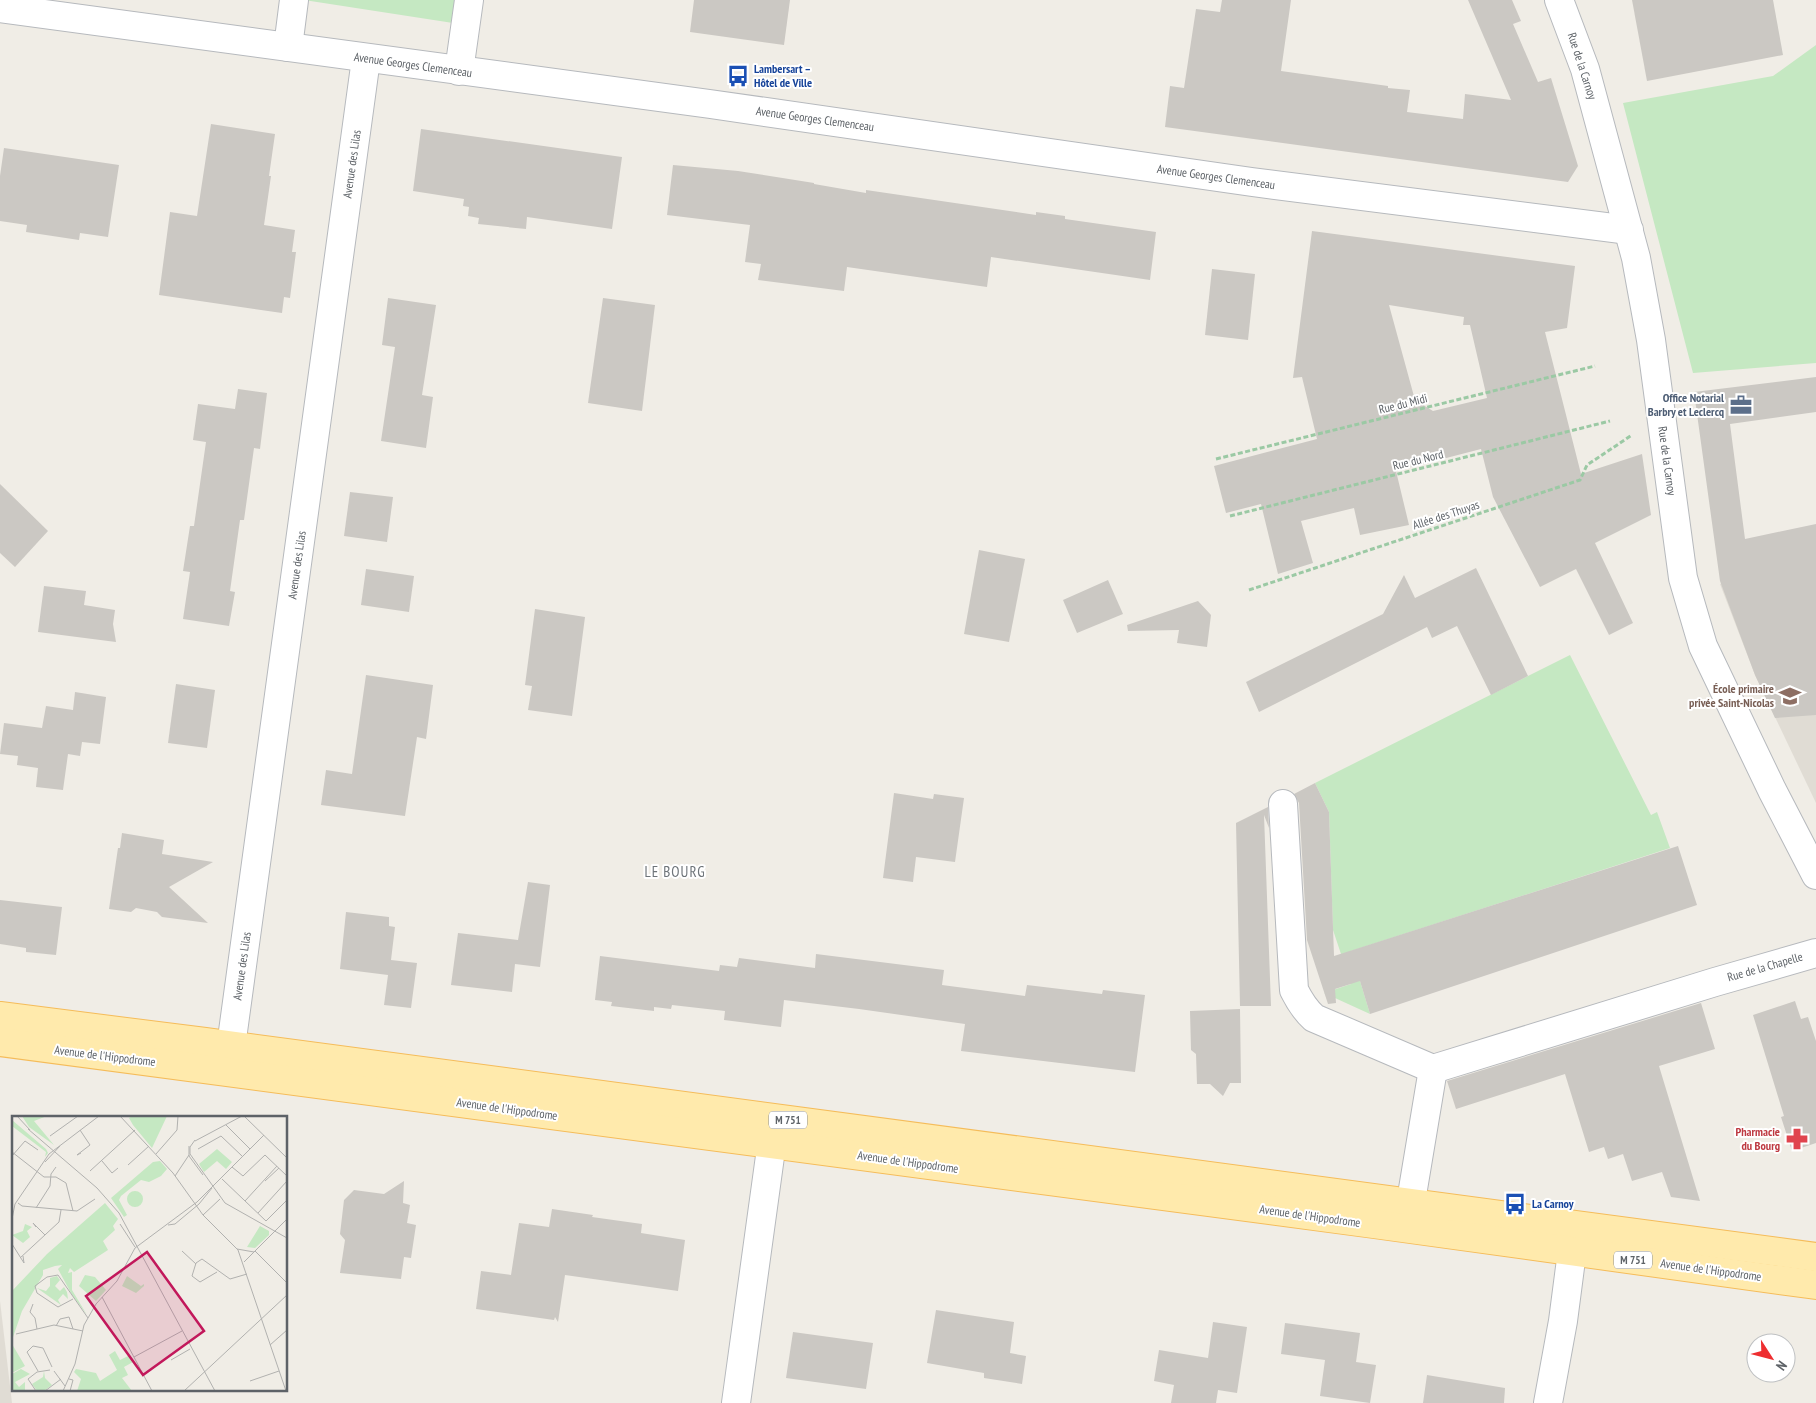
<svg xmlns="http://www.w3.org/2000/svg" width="1816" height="1403" viewBox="0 0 1816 1403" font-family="'PT Sans Narrow',sans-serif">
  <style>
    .education { fill: #e0dcd4 }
    .green { fill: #c5e8c2 }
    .building { fill: #cbc8c3; fill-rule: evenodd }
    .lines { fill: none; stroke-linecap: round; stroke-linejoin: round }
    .minor-casing { stroke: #b6b9bd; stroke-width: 30 }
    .major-casing { stroke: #f5bc5a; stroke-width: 30 }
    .path { stroke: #9bc9a4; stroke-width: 3; stroke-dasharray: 5 2.5; stroke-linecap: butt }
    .minor { stroke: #fff; stroke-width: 28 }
    .major { stroke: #ffeaac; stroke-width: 28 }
    .labels { text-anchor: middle; stroke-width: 4; stroke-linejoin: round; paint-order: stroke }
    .shield { fill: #fff; stroke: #8e9195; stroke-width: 1 }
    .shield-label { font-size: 11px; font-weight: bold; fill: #5d6267 }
    .street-label { font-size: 12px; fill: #5d6267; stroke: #fff }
    .transit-label { font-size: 12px; font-weight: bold; fill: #164399; stroke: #fff; text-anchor: start }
    .service-label { font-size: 12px; font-weight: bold; fill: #4e5e75; stroke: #fff; text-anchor: end }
    .education-label { font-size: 12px; font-weight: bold; fill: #785e54; stroke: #fff; text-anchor: end }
    .health-label { font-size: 12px; font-weight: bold; fill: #be3a42; stroke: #fff; text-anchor: end }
    .quarter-label { font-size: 15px; letter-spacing: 1px; fill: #6e7479; stroke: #fff }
    .inset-road { fill: none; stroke: #b1b1af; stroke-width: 1 }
    .view { fill: #c2185b; fill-opacity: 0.15; stroke: #c2185b; stroke-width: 2.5 }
    .inset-edge { fill: none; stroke: #5d6267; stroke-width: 2.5 }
  </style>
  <rect width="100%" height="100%" fill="#f0ede6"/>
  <!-- education -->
  <g class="education">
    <path d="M1816 564V803L1755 675 1720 584Z"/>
    <path d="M0 1301 12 1403H0Z"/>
  </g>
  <!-- green -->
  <g class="green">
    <path d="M304 0H456L453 23Z"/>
    <path d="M1816 45V363L1693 373 1623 103 1773 76Z"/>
    <path d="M1570 655 1651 815 1657 812 1670 848 1351 951 1370 1014 1324 993 1351 984 1333 930 1329 812 1315 783Z"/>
  </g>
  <!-- building -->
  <g class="building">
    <path d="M694 0H790L784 45 690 32Z"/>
    <path d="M1222 0H1291L1281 71 1388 86V88L1410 90 1407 112 1463 119 1465 94 1511 100 1468 0H1512L1521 21 1513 24 1538 82 1551 78 1578 166 1568 182 1165 127 1170 86 1184 88 1196 9 1220 12Z"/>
    <path d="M1632 0H1773L1783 55 1647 81Z"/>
    <path d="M211 124 275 134 269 176H271L264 225 295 230 292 252H296L290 298 284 297 282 313 159 295 170 212 197 216Z"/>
    <path d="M421 129 622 157 612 229 527 217 526 229 478 224 479 218 468 216 469 207 463 206 464 199 413 191Z"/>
    <path d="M4 148 119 165 108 237 80 233 79 240 26 232 27 225 0 221V176Z"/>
    <path d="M673 165 738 171 814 183V184L866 193V190L1036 215V212L1065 216V219L1156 232 1150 280 991 257 987 287 847 267 844 291 758 280 761 264 745 262 750 225 667 215Z"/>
    <path d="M1312 231 1575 266 1567 328 1545 332 1581 474 1642 454 1651 515 1595 543 1633 623 1609 635 1576 569 1540 587 1493 497 1481 449 1396 471 1409 525 1360 535 1354 508 1301 521 1313 563 1278 574 1261 504 1226 513 1214 466 1317 439 1302 377 1293 378ZM1389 305 1464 317 1463 325H1470L1487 398 1433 411 1415 400Z"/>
    <path d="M1212 269 1255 274 1248 340 1205 335Z"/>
    <path d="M388 298 436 305 422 395 433 397 426 448 381 441 395 347 382 345Z"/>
    <path d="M603 298 655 305 642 411 588 403Z"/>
    <path d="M1816 377V412L1730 424 1745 539 1816 524V715L1775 718 1755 675 1720 581 1694 392Z"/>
    <path d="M238 389 267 393 260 449 254 448 244 520H240L230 591 235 592 229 626 183 619 190 572 183 571 190 526H194L206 442 193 440 198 404 235 409Z"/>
    <path d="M0 484 48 531 15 567 0 553Z"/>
    <path d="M350 492 393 497 387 542 344 536Z"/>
    <path d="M979 550 1025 559 1009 642 964 634Z"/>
    <path d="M1476 568 1528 676 1491 695 1457 626 1432 638 1427 627 1259 712 1246 682 1383 614 1404 575 1415 598Z"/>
    <path d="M366 569 414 576 409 612 361 605Z"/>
    <path d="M1108 580 1123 614 1077 633 1063 600Z"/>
    <path d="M44 586 86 591 84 605 115 610 113 624 116 642 38 632Z"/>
    <path d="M1198 601 1211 615 1207 647 1177 643 1179 630 1128 631 1127 625Z"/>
    <path d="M535 609 585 617 572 716 528 710 532 686 525 685Z"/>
    <path d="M366 675 433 685 426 739 417 737 405 816 321 805 326 770 352 774Z"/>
    <path d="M176 684 215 690 207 748 168 743Z"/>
    <path d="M75 692 106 697 100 744 82 742 80 756 68 754 63 790 36 787 38 768 17 765 18 756 0 754 4 723 42 728 46 706 73 710Z"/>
    <path d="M1315 783 1329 812 1334 956 1678 846 1697 905 1370 1014 1360 981 1335 989 1336 1003 1328 1004 1307 940 1299 803 1294 794Z"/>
    <path d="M894 793 933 799 934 794 964 798 955 862 916 857 913 882 883 878Z"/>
    <path d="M1268 807 1269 828 1264 815 1271 1006H1240L1236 823Z"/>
    <path d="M122 833 164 840 162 854 213 862 169 887 208 923 162 917 157 912 136 908 131 912 109 909 118 848H120Z"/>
    <path d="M528 882 550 885 540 967 515 964 512 992 451 985 458 933 518 940Z"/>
    <path d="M0 900 62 907 56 955 26 952V948L0 944Z"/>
    <path d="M346 912 389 917V926L395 927 391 960 417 963 411 1008 384 1005 388 975 340 969Z"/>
    <path d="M816 954 944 970 942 985 1025 996 1027 985 1102 994 1103 990 1145 995 1135 1072 961 1051 965 1024 859 1009 784 1000 781 1027 724 1020 725 1011 672 1005 671 1009 654 1007V1011L611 1006 612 1002 595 1000 600 956 719 971 720 965 737 967 739 958 815 968Z"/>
    <path d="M1795 1001 1801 1019 1808 1017 1816 1041V1143L1792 1151 1781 1117 1784 1116 1753 1015Z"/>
    <path d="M1701 1003 1715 1049 1659 1066 1700 1201 1671 1197 1662 1172 1632 1181 1623 1154 1608 1159 1604 1147 1589 1152 1565 1074 1456 1109 1447 1081Z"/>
    <path d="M1240 1009 1241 1083H1230L1223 1096 1210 1084H1197L1196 1054 1191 1050 1190 1011Z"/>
    <path d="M404 1181 403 1203 410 1205 407 1223 416 1225 411 1258 404 1257 401 1279 340 1273 345 1240 340 1234 344 1200 354 1190 384 1194Z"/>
    <path d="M552 1209 593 1215 592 1217 642 1224 641 1233 685 1240 678 1291 565 1275 558 1322 555 1317 554 1320 476 1309 481 1271 511 1275 519 1223 549 1227Z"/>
    <path d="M936 1310 1014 1322 1010 1353 1026 1356 1022 1384 984 1378V1373L927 1363Z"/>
    <path d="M1213 1322 1247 1327 1237 1393 1218 1390 1216 1403H1171L1174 1385 1154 1381 1159 1350 1208 1358Z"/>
    <path d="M1285 1323 1360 1333 1356 1362 1376 1365 1370 1403 1320 1396 1325 1360 1281 1354Z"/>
    <path d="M793 1332 873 1343 866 1389 786 1378Z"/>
    <path d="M1427 1375 1505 1388 1504 1403H1423Z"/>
  </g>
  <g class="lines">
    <!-- minor casing -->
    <g class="minor-casing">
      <g id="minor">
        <path d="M1559 0 1585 69 1636 258 1651 340 1683 578 1703 646 1772 790 1816 875"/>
        <path d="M0 8 710 104 1252 182 1629 230"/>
        <path d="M288 47 294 0"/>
        <path d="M459 71 469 0"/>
        <path d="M1283 804 1294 990C1300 1002 1305 1010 1314 1018L1433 1069 1715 982 1816 953"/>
        <path d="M228 1068 366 59"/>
        <path d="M1407 1225 1433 1069"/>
        <path d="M736 1403 775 1120"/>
        <path d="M1548 1403 1563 1321 1572 1252"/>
      </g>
    </g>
    <!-- major casing -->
    <g class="major-casing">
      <g id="major">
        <path d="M0 1016 205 1042 1816 1257"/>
        <path d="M0 1042 1374 1224 1816 1285"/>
      </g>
    </g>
    <!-- path -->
    <g class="path">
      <path d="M1216 459 1595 366"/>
      <path d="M1230 516 1610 421"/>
      <path d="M1249 590 1580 480 1587 465 1632 435"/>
    </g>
    <!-- minor -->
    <use href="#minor" class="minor"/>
    <!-- major -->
    <use href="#major" class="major"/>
  </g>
  <!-- icons -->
  <defs>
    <g id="bus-bare" transform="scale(1.725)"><path d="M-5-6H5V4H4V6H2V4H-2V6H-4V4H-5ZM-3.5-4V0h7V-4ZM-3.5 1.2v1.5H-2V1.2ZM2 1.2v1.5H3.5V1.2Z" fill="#1a4fb4" stroke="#fff" stroke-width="2.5" paint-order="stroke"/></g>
    <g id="office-bare" transform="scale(1.725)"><path d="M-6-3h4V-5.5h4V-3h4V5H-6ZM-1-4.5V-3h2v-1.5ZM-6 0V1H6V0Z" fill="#5c6f8a" stroke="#fff" stroke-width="2.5" paint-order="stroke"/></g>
    <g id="school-bare" transform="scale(1.725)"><path d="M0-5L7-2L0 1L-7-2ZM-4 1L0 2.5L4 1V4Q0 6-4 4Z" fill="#8d6e63" stroke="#fff" stroke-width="2.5" paint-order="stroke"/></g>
    <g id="pharmacy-bare" transform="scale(1.725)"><path d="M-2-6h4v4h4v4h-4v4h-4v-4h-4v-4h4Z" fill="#e0444e" stroke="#fff" stroke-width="2.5" paint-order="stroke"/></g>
  </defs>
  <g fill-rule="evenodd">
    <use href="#bus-bare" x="738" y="76"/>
    <use href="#office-bare" x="1741" y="405"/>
    <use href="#school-bare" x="1790" y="696"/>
    <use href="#pharmacy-bare" x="1797" y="1139"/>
    <use href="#bus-bare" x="1515" y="1204"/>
  </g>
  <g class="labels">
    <!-- shield labels -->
    <g class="shield">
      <rect x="769" y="1111.5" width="38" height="17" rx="4"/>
      <rect x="1614" y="1251.5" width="38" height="17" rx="4"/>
    </g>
    <g class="shield-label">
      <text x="788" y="1124">M 751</text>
      <text x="1633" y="1264">M 751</text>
    </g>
    <!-- street labels -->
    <g class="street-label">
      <text transform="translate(413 65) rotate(8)" y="4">Avenue Georges Clemenceau</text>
      <text transform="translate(1582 66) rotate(72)" y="4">Rue de la Carnoy</text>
      <text transform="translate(815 119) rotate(8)" y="4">Avenue Georges Clemenceau</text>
      <text transform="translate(352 164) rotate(-82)" y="4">Avenue des Lilas</text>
      <text transform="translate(1216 177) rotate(8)" y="4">Avenue Georges Clemenceau</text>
      <text transform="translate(1403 404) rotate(-14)" y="4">Rue du Midi</text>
      <text transform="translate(1418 460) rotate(-14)" y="4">Rue du Nord</text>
      <text transform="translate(1667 461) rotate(82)" y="4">Rue de la Carnoy</text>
      <text transform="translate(1446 515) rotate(-18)" y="4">Allée des Thuyas</text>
      <text transform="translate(297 565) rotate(-82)" y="4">Avenue des Lilas</text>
      <text transform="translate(242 966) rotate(-82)" y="4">Avenue des Lilas</text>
      <text transform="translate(1765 967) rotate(-16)" y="4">Rue de la Chapelle</text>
      <text transform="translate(105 1056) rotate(7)" y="4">Avenue de l'Hippodrome</text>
      <text transform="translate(507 1109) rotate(8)" y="4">Avenue de l'Hippodrome</text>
      <text transform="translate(908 1162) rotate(8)" y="4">Avenue de l'Hippodrome</text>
      <text transform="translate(1310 1216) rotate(8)" y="4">Avenue de l'Hippodrome</text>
      <text transform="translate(1711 1270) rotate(8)" y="4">Avenue de l'Hippodrome</text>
    </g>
    <!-- transit labels -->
    <g class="transit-label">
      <text x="754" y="73">Lambersart –<tspan x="754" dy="14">Hôtel de Ville</tspan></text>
      <text x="1532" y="1208">La Carnoy</text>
    </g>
    <!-- service labels -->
    <g class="service-label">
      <text x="1724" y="402">Office Notarial<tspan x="1724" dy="14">Barbry et Leclercq</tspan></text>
    </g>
    <!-- education labels -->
    <g class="education-label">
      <text x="1774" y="693">École primaire<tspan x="1774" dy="14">privée Saint-Nicolas</tspan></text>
    </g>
    <!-- health labels -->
    <g class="health-label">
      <text x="1780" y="1136">Pharmacie<tspan x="1780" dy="14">du Bourg</tspan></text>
    </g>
    <!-- quarter labels -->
    <g class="quarter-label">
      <text x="675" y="877">LE BOURG</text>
    </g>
  </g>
  <!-- overview -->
  <g transform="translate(12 1116)">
    <rect width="275" height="275" fill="#f0ede6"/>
    <path d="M10 0H35L22 5 42 29 17 11ZM120 0H155L140 32 121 9 117 2ZM0 4 34 33 36 37 33 41 34 36 0 10ZM205 33 220 46 214 53 205 45 192 56 187 48ZM148 45 155 53 149 60 137 66 129 64 109 80 107 84 115 99 112 101 99 82 141 46ZM115 83a8 8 0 1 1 16 0a8 8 0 1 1-16 0ZM93 87 106 103 101 110 103 114 91 125 96 134 62 156 58 152 56 157 60 156V174L75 199 60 179 46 153 50 149 43 150 31 154V159L10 195 0 224V175L35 138ZM13 108 20 111 15 115 18 121 11 127 0 119 11 115ZM248 110 257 115V119L243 132 235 131ZM73 159 83 161 94 174 84 185 67 170ZM45 160 48 164 43 170 48 175 52 171 55 176 56 183 51 178 46 184 49 189 25 172 34 175 38 170V162ZM115 160 129 170 132 168V170L124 177 110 170ZM0 228 13 250 0 257ZM103 235 108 244 118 239 121 246 112 251 116 259 110 262 120 275H65L69 263 62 256 64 253 84 257 88 265 105 254 97 239ZM9 253 18 258 3 266 7 271 13 266V275H0V258ZM32 255 33 262 40 269 32 275H25L20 268 31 261Z" fill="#c5e8c2"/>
    <path class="inset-road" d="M5 0 18 14M108 0 161 57 191 99 226 134 274 275M232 0 275 42M214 9 238 33M16 13 85 72 107 97 203 275M68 14 78 29 65 39 69 37M38 20 66 0M183 24 178 31V38L213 87 275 122M183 25 230 0M177 30V40L191 59M186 33 209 20 230 40M0 36 32 61H44L54 67 61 95M144 38 165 14 166 0M0 40 13 25 26 34M90 45 100 57 106 52M33 46 48 30M116 49 137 30M220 51 231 60 253 39 275 60M78 55 123 14M163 60 177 39M210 63 254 105 275 84M253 65 267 52M233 85 265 50M6 87 10 90 65 95 83 83M3 88 37 38 87 0M24 92 38 70 39 58 44 51M246 97 275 65M191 99 208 83M0 103 3 88M108 108 123 131M156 109 163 108 187 88 200 72M24 111 21 107 33 119M0 128 12 147 11 140M225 133 242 136M170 135 184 148M243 135 275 167M8 142 47 106 49 94M232 146 275 103M205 156 188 166 180 160 184 147 190 143 218 163 235 158M90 181 140 275M61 183 46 191 25 177 23 170 35 161 46 159 76 202M21 188 18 196 23 202 25 213M44 210 48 203 57 201 61 213M4 218 42 209 71 215M258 229 275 214M122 241 170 215M159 244 178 233M26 255 15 236 21 230 31 232 40 251M42 255 53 270M57 263 61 264 58 275M238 265 267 255M24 275 16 263 25 256 38 254M33 275 49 263M51 275 63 248 72 209 84 188 105 165 123 132 185 86 252 19M172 275 275 179"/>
    <path class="view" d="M135 136 192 215 131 259 74 180Z"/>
    <rect width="275" height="275" class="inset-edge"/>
  </g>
  <!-- north arrow -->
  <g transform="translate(1771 1358) rotate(126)"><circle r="24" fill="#ffffff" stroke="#bec0c2"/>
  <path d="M0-4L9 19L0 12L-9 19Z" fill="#ee2e30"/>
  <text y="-8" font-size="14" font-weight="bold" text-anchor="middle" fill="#5d6267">N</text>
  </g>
</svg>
